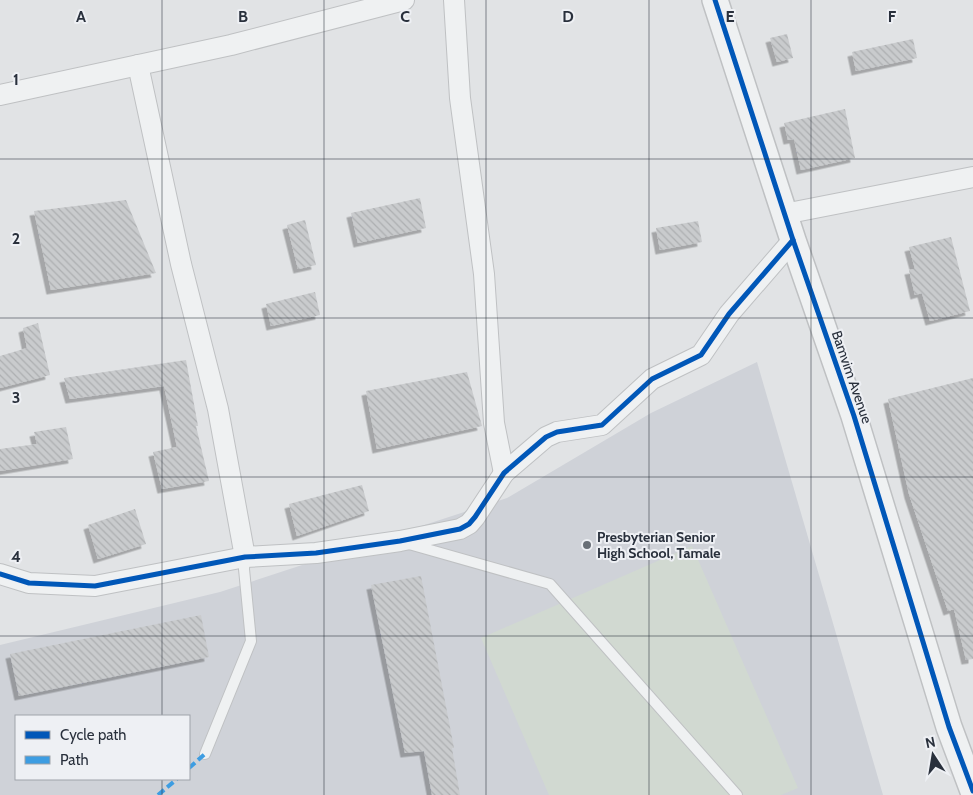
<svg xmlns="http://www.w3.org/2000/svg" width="973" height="795" viewBox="0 0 973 795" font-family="Cabin,sans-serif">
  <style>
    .built { fill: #cfd2d8; fill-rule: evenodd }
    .grass { fill: #d1d9d1 }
    .building { fill: url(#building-back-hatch); filter: url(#shadow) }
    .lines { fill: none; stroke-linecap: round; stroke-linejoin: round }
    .service-casing { stroke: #bfc1c3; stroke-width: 12 }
    .minor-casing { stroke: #bfc1c3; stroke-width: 22 }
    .tertiary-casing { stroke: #bfc1c3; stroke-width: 28 }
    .service { stroke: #eff1f2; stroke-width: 10 }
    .minor { stroke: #eff1f2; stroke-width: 20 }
    .tertiary { stroke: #eff1f2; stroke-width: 25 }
    .quiet { stroke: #3d9de2; stroke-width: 4; stroke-dasharray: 8 4; stroke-linecap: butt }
    .cycleway-casing { stroke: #eef0f4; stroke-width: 8 }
    .cycleway { stroke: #0057b8; stroke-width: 5 }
    .grid { fill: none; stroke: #29303c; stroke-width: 1; stroke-opacity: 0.55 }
    .poi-dot { fill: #696f77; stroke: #eef0f4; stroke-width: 2 }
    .labels { text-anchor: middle; stroke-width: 4; stroke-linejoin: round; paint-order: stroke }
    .street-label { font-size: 14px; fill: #29303c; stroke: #eef0f4 }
    .poi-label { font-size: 14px; font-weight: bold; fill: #29303c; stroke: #eef0f4; text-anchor: start }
    .grid-label { font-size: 16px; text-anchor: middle; font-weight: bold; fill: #29303c; stroke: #eef0f4; stroke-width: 4; stroke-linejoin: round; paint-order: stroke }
  </style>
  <defs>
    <pattern id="building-back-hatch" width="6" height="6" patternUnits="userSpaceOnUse" patternTransform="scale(1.25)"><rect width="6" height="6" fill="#c9cbcd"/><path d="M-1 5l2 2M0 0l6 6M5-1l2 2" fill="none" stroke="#adafb1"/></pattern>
    <filter id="shadow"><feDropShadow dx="-4.5" dy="4.5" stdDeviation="0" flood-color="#0004"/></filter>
  </defs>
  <rect width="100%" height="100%" fill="#e1e3e5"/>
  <!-- built -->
  <path class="built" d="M757 362 883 795H0V645L220 592 507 498 651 413ZM16 716H189V779H16Z"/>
  <!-- grass -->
  <path class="grass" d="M692 546 798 788 781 795H549L481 638Z"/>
  <!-- building -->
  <g class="building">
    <path d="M787 34 793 58 777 62 770 38Z"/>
    <path d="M913 39 917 58 856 71 852 52Z"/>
    <path d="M845 109 855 158 801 170 794 139 788 140 784 123Z"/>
    <path d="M420 198 426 228 358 243 351 213Z"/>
    <path d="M126 200 156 273 51 290 34 211Z"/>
    <path d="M305 220 316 265 298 269 287 225Z"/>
    <path d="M698 221 702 242 660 250 656 228Z"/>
    <path d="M951 237 970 311 930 321 922 293 915 295 909 270 915 269 909 247Z"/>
    <path d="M315 292 320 315 271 326 266 304Z"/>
    <path d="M38 323 50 375 0 388V356L27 348 23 328Z"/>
    <path d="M186 360 198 426H196L209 481 162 489 153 452 177 447 164 386 70 399 64 378Z"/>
    <path d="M467 372 482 426 377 449 366 391Z"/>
    <path d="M973 378V659L966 660 954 609 948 611 909 494 888 399Z"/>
    <path d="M66 427 73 459 0 471V449L37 444 34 432Z"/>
    <path d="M362 485 369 511 297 536 289 504Z"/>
    <path d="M135 509 146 544 98 559 88 525Z"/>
    <path d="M421 576 454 748H452L460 795H432L424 751 405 753 371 585Z"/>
    <path d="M201 615 209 657 19 696 10 654Z"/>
  </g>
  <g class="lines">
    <!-- service casing -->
    <g class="service-casing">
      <g id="service">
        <path d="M409 544 550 584 737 795"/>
        <path d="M205 754 251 641 244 569 245 557"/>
      </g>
    </g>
    <!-- minor casing -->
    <g class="minor-casing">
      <g id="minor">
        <path d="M454 0 460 98 484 274 494 423 504 473"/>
        <path d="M138 65 181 264 218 409 245 557"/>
        <path d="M0 95 231 45 404 0"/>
        <path d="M784 214 973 177"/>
        <path d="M0 574 29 583 95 586 245 557 316 553 400 541 460 529 469 524 475 517 504 473 546 437 557 432 602 425 652 379 701 355 729 314 793 240"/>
      </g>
    </g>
    <!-- tertiary casing -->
    <g class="tertiary-casing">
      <path id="tertiary" d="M715 0 793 240 854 416 949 727 973 791"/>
    </g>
    <!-- service -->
    <use href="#service" class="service"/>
    <!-- minor -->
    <use href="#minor" class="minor"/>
    <!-- tertiary -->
    <use href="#tertiary" class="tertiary"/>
    <!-- quiet -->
    <g class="quiet">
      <path d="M189 768 205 754"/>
      <path d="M158 795 177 779"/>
    </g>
    <!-- cycleway casing -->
    <g class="cycleway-casing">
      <g id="cycleway">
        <path d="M715 0 793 240 854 416 949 727 973 791"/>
        <path d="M0 574 29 583 95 586 245 557 316 553 400 541 460 529 469 524 475 517 504 473 546 437 557 432 602 425 652 379 701 355 729 314 793 240"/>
      </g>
    </g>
    <!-- cycleway -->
    <use href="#cycleway" class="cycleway"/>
  </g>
  <!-- grid -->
  <path class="grid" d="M162 0V716M324 0V795M486 0V795M649 0V795M811 0V795M0 159H973M0 318H973M0 477H973M0 636H973M162 779V795"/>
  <!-- markers -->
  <circle class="poi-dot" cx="587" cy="545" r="5"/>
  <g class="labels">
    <!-- street labels -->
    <g class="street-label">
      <text transform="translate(852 377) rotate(71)" y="5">Bamvim Avenue</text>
    </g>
    <!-- poi labels -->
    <g class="poi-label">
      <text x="597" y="542">Presbyterian Senior<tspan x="597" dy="16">High School, Tamale</tspan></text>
    </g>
  </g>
  <g class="grid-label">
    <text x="81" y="22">A</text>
    <text x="243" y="22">B</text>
    <text x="405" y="22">C</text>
    <text x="568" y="22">D</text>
    <text x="730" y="22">E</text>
    <text x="892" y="22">F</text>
    <text x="16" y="85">1</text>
    <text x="16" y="244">2</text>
    <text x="16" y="403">3</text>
    <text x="16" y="562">4</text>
  </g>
  <!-- legend -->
  <rect x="15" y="715" width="175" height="65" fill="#eef0f4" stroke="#9fa3aa"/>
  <rect x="25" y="731" width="25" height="8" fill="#0057b8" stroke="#9fa3aa"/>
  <text x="60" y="740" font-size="15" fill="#29303c">Cycle path</text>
  <rect x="25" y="756" width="25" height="8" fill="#3d9de2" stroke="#9fa3aa"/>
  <text x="60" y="765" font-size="15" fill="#29303c">Path</text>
  <!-- north arrow -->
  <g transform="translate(933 755) rotate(348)" stroke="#eef0f4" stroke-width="4" paint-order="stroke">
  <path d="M0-4L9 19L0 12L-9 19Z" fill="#29303c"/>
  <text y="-8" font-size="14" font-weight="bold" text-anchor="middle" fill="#29303c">N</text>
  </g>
</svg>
